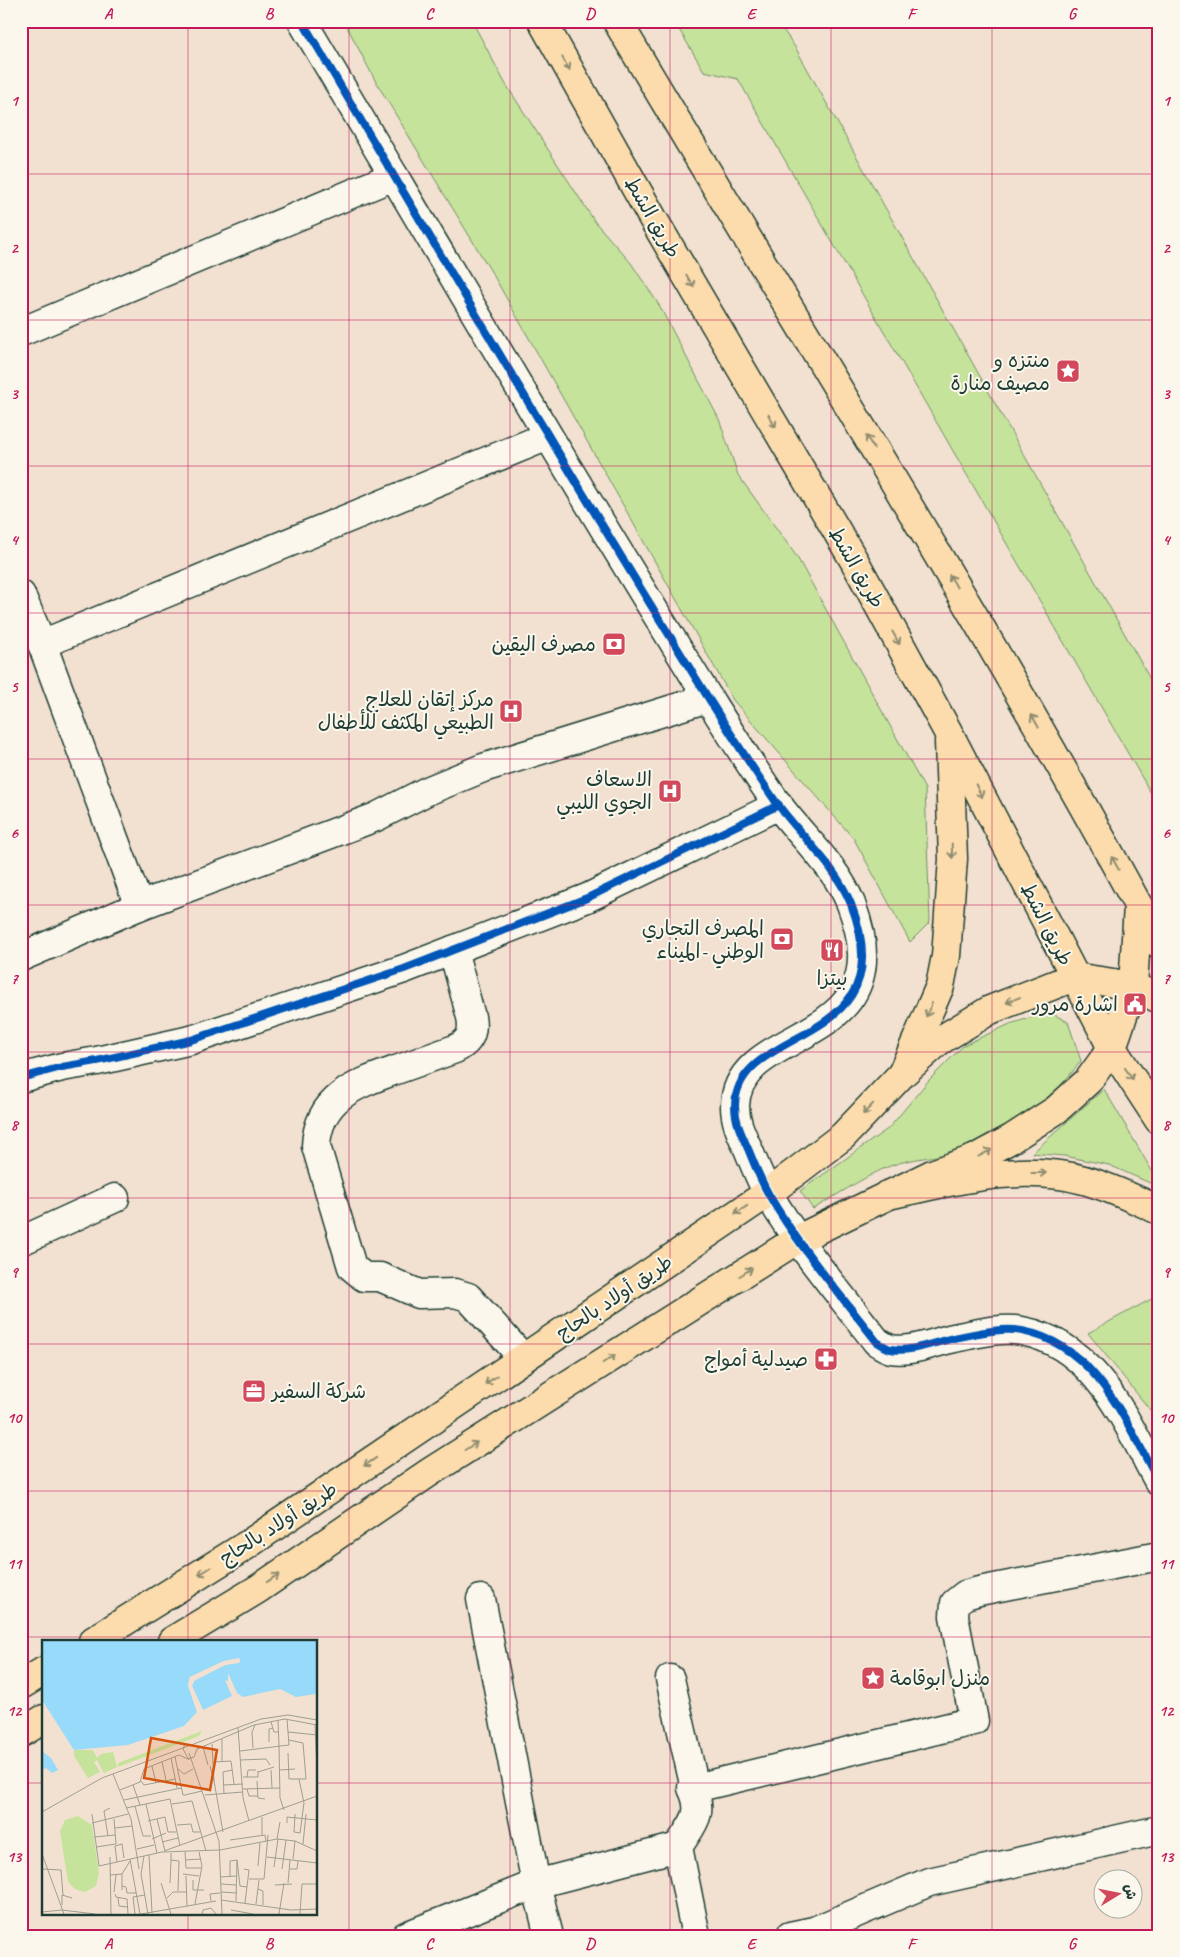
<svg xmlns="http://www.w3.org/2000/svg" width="1180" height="1957" viewBox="0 0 1180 1957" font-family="Caveat,'Playpen Sans Arabic',sans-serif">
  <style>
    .green { fill: #c5e39b; stroke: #729068 }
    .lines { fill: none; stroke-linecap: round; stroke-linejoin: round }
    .minor-casing { stroke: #1f3d34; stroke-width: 31 }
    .major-casing { stroke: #1f3d34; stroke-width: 31 }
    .highway-casing { stroke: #1f3d34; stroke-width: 31 }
    .minor { stroke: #fbf7ec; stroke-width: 28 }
    .major { stroke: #fcdcac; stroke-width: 28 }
    .highway { stroke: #fcdcac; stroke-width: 28 }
    .cycleway-casing { stroke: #fbf7ec; stroke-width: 11 }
    .cycleway { stroke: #0057b8; stroke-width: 8 }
    .oneway { stroke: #8e8c70 }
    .grid { fill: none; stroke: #c2185b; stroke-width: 1; stroke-opacity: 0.55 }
    .labels { text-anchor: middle; stroke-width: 4; stroke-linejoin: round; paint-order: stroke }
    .street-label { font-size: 20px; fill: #1f3d34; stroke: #fbf7ec }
    .poi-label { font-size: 20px; fill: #1f3d34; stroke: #fbf7ec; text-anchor: end }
    .inset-road { fill: none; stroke: #9e9f92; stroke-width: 1 }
    .view { fill: #d45610; fill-opacity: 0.15; stroke: #d45610; stroke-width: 2.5 }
    .inset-edge { fill: none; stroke: #1f3d34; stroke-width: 2.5 }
    .neatline { fill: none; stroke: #c2185b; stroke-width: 2 }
    .grid-label { font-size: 16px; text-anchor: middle; font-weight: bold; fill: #c2185b }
  </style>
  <rect width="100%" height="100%" fill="#f2e0d0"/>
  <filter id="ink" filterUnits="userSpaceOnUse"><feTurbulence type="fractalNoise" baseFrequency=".02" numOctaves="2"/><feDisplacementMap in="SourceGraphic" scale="10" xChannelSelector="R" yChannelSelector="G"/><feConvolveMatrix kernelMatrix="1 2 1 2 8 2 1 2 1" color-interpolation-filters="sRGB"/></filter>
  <g filter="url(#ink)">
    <!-- green -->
    <g class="green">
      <path d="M344 21H472L505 83 595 222 631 263 659 305 719 419 738 475 797 557 925 789 930 922 910 942 854 839 733 700 495 278 376 82Z"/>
      <path d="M674 21H777L795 47 1159 695V807L738 79 704 71Z"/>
      <path d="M1049 1012 1068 1022 1081 1061C1050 1102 1002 1145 950 1154 927 1158 904 1159 883 1169 859 1180 836 1196 813 1209L800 1191 889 1128 929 1080 964 1045 1010 1024Z"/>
      <path d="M1104 1089 1159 1183V1187L1109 1165 1064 1156 1032 1153Z"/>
      <path d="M1159 1295V1421L1088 1333Z"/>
    </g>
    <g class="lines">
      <!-- minor casing -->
      <g class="minor-casing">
        <g id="minor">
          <path d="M302 21C436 246 568 473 707 696 729 731 752 768 776 802 801 837 835 864 851 904 907 1050 736 1022 735 1106 735 1123 743 1137 749 1151 755 1166 761 1181 769 1195 799 1247 840 1294 877 1342 881 1344 886 1348 891 1349 910 1353 935 1342 954 1338 975 1334 1000 1327 1022 1331 1097 1345 1126 1423 1159 1482"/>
          <path d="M21 332 394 176"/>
          <path d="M21 595 42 644 139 906"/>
          <path d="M42 644 548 436"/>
          <path d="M453 950 471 1017C474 1033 470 1042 455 1049 435 1056 416 1063 396 1070 357 1084 318 1097 316 1146L352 1267 364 1277H380L419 1294 455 1293 468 1297 523 1358"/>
          <path d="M21 957 139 906 376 817 427 791 483 768 708 698"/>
          <path d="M21 1078 62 1067 97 1061 191 1040 404 969 587 898 779 805"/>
          <path d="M21 1241 115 1198"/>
          <path d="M481 1599 536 1884 549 1936"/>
          <path d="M670 1679 695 1788H692C705 1815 692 1824 678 1847L696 1936"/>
          <path d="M695 1788 974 1721 954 1616 955 1603 965 1595 979 1591 1159 1556"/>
          <path d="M406 1936 536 1884 678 1847"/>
          <path d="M790 1936 814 1931 929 1882 1159 1830"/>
        </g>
      </g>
      <!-- major casing -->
      <g class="major-casing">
        <g id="major">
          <path d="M93 1641 247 1545 768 1193 843 1136 902 1074 939 1041 990 1010 1074 977 1133 986 1159 999"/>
          <path d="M172 1641 258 1589 430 1472 798 1239 932 1174 974 1159 1011 1139 1056 1110 1088 1081 1112 1048 1133 986 1138 906"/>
          <path d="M21 1685 44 1671"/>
          <path d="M21 1733 44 1719"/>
        </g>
      </g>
      <!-- highway casing -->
      <g class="highway-casing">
        <g id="highway">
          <path d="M542 21 652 217 855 562 948 732 1112 1048 1159 1120"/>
          <path d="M617 21C799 328 990 629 1159 944"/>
          <path d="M902 1074 940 986 946 956 953 859 949 741"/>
          <path d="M887 1195C952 1182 1018 1162 1084 1180 1110 1187 1134 1199 1159 1210"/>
        </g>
      </g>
      <!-- minor -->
      <use href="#minor" class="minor"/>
      <!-- major -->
      <use href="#major" class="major"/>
      <!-- highway -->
      <use href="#highway" class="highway"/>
      <!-- cycleway casing -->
      <g class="cycleway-casing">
        <g id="cycleway">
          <path d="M302 21C436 246 568 473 707 696 729 731 752 768 776 802 801 837 835 864 851 904 907 1050 736 1022 735 1106 735 1123 743 1137 749 1151 755 1166 761 1181 769 1195 799 1247 840 1294 877 1342 881 1344 886 1348 891 1349 910 1353 935 1342 954 1338 975 1334 1000 1327 1022 1331 1097 1345 1126 1423 1159 1482"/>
          <path d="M21 1078 62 1067 97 1061 191 1040 404 969 587 898 779 805"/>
        </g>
      </g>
      <!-- cycleway -->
      <use href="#cycleway" class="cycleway"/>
    </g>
    <!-- one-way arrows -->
    <defs><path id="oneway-shaft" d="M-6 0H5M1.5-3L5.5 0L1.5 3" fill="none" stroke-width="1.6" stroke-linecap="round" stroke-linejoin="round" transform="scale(1.25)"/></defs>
    <g class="oneway">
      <use href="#oneway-shaft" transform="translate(566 64) rotate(61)"/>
      <use href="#oneway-shaft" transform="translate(690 281) rotate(60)"/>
      <use href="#oneway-shaft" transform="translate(772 421) rotate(60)"/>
      <use href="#oneway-shaft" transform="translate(870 442) rotate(-121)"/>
      <use href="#oneway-shaft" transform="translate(953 581) rotate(-120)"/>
      <use href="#oneway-shaft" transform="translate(896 638) rotate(61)"/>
      <use href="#oneway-shaft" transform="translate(1035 721) rotate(-120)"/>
      <use href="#oneway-shaft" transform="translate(979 791) rotate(63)"/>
      <use href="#oneway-shaft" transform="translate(952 851) rotate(88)"/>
      <use href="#oneway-shaft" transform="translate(1115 863) rotate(-119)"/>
      <use href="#oneway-shaft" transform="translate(1013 1000) rotate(157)"/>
      <use href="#oneway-shaft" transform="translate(929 1010) rotate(113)"/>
      <use href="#oneway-shaft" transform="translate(1129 1074) rotate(57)"/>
      <use href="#oneway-shaft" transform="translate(868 1109) rotate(134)"/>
      <use href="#oneway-shaft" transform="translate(985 1153) rotate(-28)"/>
      <use href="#oneway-shaft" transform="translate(1039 1173)"/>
      <use href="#oneway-shaft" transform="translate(741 1210) rotate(146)"/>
      <use href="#oneway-shaft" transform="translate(746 1272) rotate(-32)"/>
      <use href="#oneway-shaft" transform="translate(609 1359) rotate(-32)"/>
      <use href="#oneway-shaft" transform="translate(491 1380) rotate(146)"/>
      <use href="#oneway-shaft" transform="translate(471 1446) rotate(-32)"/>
      <use href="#oneway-shaft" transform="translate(370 1462) rotate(146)"/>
      <use href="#oneway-shaft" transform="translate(205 1571) rotate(148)"/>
      <use href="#oneway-shaft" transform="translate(273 1578) rotate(-34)"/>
    </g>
  </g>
  <!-- grid -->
  <path class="grid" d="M188 21V1641M349 21V1936M510 21V1936M670 21V1936M831 21V1936M992 21V1936M21 174H1159M21 320H1159M21 466H1159M21 613H1159M21 759H1159M21 905H1159M21 1052H1159M21 1198H1159M21 1344H1159M21 1491H1159M21 1637H1159M21 1783H44M316 1783H1159M188 1913V1936"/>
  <!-- icons -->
  <defs>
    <g id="sight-square" transform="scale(1.25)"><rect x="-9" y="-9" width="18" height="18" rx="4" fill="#d1495b" stroke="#fbf7ec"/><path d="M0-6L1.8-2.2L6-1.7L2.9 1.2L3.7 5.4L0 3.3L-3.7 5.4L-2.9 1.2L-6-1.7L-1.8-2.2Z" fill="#fff"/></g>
    <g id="bank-square" transform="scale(1.25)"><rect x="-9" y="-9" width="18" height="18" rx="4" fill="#d1495b" stroke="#fbf7ec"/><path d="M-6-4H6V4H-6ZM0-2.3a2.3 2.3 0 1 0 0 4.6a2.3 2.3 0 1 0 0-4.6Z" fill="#fff"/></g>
    <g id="hospital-square" transform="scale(1.25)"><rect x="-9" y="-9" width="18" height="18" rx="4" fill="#d1495b" stroke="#fbf7ec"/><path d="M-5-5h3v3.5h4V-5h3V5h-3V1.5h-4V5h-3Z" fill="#fff"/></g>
    <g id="restaurant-square" transform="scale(1.25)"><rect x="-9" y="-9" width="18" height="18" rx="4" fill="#d1495b" stroke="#fbf7ec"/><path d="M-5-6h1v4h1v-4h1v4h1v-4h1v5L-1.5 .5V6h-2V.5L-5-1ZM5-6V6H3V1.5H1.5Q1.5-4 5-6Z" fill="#fff"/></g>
    <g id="civic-square" transform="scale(1.25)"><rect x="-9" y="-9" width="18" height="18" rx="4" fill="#d1495b" stroke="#fbf7ec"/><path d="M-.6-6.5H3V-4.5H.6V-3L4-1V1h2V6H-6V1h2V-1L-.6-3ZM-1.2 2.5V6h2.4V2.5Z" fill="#fff"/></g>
    <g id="pharmacy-square" transform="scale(1.25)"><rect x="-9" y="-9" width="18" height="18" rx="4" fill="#d1495b" stroke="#fbf7ec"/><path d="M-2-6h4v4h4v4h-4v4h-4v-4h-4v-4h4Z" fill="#fff"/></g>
    <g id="office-square" transform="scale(1.25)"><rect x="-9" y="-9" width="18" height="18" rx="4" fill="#d1495b" stroke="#fbf7ec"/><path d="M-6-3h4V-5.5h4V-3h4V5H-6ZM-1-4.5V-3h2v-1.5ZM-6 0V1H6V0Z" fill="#fff"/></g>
  </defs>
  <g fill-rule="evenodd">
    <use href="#sight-square" x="1068" y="371"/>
    <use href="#bank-square" x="614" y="644"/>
    <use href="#hospital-square" x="511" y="711"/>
    <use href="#hospital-square" x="670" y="791"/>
    <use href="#bank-square" x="782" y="939"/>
    <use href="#restaurant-square" x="832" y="950"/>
    <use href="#civic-square" x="1135" y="1004"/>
    <use href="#pharmacy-square" x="826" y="1359"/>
    <use href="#office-square" x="254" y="1391"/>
    <use href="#sight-square" x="873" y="1678"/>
  </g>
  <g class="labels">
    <!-- street labels -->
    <g class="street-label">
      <text transform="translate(653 217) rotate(60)" y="7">طريق الشط</text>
      <text transform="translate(857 567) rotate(60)" y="7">طريق الشط</text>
      <text transform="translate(1047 924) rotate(63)" y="7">طريق الشط</text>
      <text transform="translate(614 1297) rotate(-34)" y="7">طريق أولاد بالحاج</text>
      <text transform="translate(278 1523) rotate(-33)" y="7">طريق أولاد بالحاج</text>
    </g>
    <!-- poi labels -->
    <g class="poi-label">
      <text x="1050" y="367">منتزه و<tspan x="1050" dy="23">مصيف منارة</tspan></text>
      <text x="596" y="651">مصرف اليقين</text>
      <text x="494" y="706">مركز إتقان للعلاج<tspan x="494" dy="23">الطبيعي المكثف للأطفال</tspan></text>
      <text x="652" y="786">الاسعاف<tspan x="652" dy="23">الجوي الليبي</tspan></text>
      <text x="764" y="935">المصرف التجاري<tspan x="764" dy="23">الوطني -الميناء</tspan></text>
      <text x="832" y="985" text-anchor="middle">بيتزا</text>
      <text x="1118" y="1011">اشارة مرور</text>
      <text x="808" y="1366">صيدلية أمواج</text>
      <text x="272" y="1398" text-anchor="start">شركة السفير</text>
      <text x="890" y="1685" text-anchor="start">منزل ابوقامة</text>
    </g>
  </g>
  <!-- overview -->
  <g transform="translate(42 1640)">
    <rect width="275" height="275" fill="#f2e0d0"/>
    <path d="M160 91 157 96 76 127V123ZM32 110H51L55 118 59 114 71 112 75 127 62 133 55 120 52 122 58 132 46 138 32 116ZM36 176 50 185 57 233 54 246 43 252 33 249 26 242 18 191 23 180Z" fill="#c5e39b"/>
    <path d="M0 1H275V50L273 54 254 57 238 49 201 57 195 53 186 33V41L183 40 190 56 161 70 150 46 152 41 183 25 198 22 197 18 182 21 148 37 146 45 155 72 142 86 86 105 32 110 0 60ZM0 111 9 118 16 130 10 133 4 128 0 130Z" fill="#98dafa"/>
    <path d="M198 19 197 23 183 25 153 39 150 46 161 70 154 59 155 72 146 45 148 37 182 21Z" fill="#f2e0d0"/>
    <path class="inset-road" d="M245 79 246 92 275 95M236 80 237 106M229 82 232 92H237M273 85 275 129M196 88 201 158 207 181M180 99V121M227 102V89L231 88M143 104 141 109 147 120M170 104 172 141 181 192M237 106 238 158 242 170M161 107 166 125M211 108 210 92 213 85M198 111 247 105 246 92M147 113 177 201 180 274M246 113 247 139H264L261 103 247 100M133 117 141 155H143M129 118 135 148M198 120 224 119 228 125M120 122 124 140M172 122 189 121 192 144M110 126 114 143M168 126 172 141M136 129 142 134 151 129M229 130 230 148M238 130 253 129M216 132 232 127M71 134 89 179 97 229M201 137H216V131M205 137 206 130H214M99 141 102 145 133 139M215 141 216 158 223 159M91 145 98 165M182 145 201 144M201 149 238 148M205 149 207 156H216M78 150 98 142 102 129 137 115 146 119 152 117 155 109 212 85 243 79 275 85M182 154 181 132 190 130M143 155 160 151M163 155 201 152M82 160 139 148M104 164 115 213M130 164 150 161 164 211M93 166 101 196H109M84 168 128 159 138 206M0 172 60 138 219 79 246 75 275 80M50 174 57 226 120 212 177 210M253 174 252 192 258 193 262 163 257 139M220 177V195M115 179 123 211M106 181 123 177 126 192H134M50 183 86 174M245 183V177L275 180M135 185 149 184 151 192H158M73 188 90 186M66 196 62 171 68 168M52 197 73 195M110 199 124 193M235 199 238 182M188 200 223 195 224 201M120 202 136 198M261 204 264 174M54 207 74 204 72 179M95 209 112 205M178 210 235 199 253 201 275 211M122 211 275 156M143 212 144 228H159M129 213V220L137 221 136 251M0 214 22 274M107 215 110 273M102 216 99 234 106 274M68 217 69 274M225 217 275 223M88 219 98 274M251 219 253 201M143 220 159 219M195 220 198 246 205 247M75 222 73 206 80 204 82 218M216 226 218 203M232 227 236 199M0 229 19 230 21 255M202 229 207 230 203 263M240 229 244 200M248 229H255L256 221M80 234 88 221M141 234 157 236M68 235 80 234V250M144 236 145 266M188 236V221L195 220 194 261M179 237 194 236M207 239H222L226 195M151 240V250H162M119 243 129 274M128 243 129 220M246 243 248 220M179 244 194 245M233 245 250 244M80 246 84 247 85 253H94M216 249 221 251V265M72 252 74 235M179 252 195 253M73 254 74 257 85 259 86 274M76 257 77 266 85 267M125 258 131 252H144M179 260 249 270 275 269M169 261 168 254 178 253M153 264 160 226 157 212M214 264 217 240M20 265V255L30 258M189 270 211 274M0 272 20 270 53 274M93 274 91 257 103 255M99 274 174 261M160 274 161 270 169 268 174 274M237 274 242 243M258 274 260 244H275"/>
    <path class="view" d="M109 98 175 110 168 150 102 138Z"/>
    <rect width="275" height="275" class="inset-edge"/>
  </g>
  <!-- margin -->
  <rect width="1180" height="1957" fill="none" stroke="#fbf7ec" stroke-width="55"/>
  <!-- north arrow -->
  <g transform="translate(1118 1894) rotate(80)"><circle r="24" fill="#fbf7ec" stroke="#a3ada2"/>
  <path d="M0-4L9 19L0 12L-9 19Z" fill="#d1495b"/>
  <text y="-8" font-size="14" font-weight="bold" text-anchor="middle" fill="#1f3d34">ش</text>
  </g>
  <rect x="28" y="28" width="1124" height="1902" class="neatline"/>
  <g class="grid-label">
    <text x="108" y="19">A</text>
    <text x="269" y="19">B</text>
    <text x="429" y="19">C</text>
    <text x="590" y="19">D</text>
    <text x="751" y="19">E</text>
    <text x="911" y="19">F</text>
    <text x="1072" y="19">G</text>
    <text x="14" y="106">1</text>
    <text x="1166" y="106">1</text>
    <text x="14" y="253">2</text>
    <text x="1166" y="253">2</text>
    <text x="14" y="399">3</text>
    <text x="1166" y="399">3</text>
    <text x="14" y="545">4</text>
    <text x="1166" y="545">4</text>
    <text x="14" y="692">5</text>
    <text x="1166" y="692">5</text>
    <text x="14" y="838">6</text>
    <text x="1166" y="838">6</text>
    <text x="14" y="984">7</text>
    <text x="1166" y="984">7</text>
    <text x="14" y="1130">8</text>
    <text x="1166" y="1130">8</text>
    <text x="14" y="1277">9</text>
    <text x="1166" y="1277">9</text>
    <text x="14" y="1423">10</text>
    <text x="1166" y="1423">10</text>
    <text x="14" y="1569">11</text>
    <text x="1166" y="1569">11</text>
    <text x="14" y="1716">12</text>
    <text x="1166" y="1716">12</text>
    <text x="14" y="1862">13</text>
    <text x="1166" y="1862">13</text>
    <text x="108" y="1949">A</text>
    <text x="269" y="1949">B</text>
    <text x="429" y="1949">C</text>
    <text x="590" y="1949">D</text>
    <text x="751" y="1949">E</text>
    <text x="911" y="1949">F</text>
    <text x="1072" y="1949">G</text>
  </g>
</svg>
